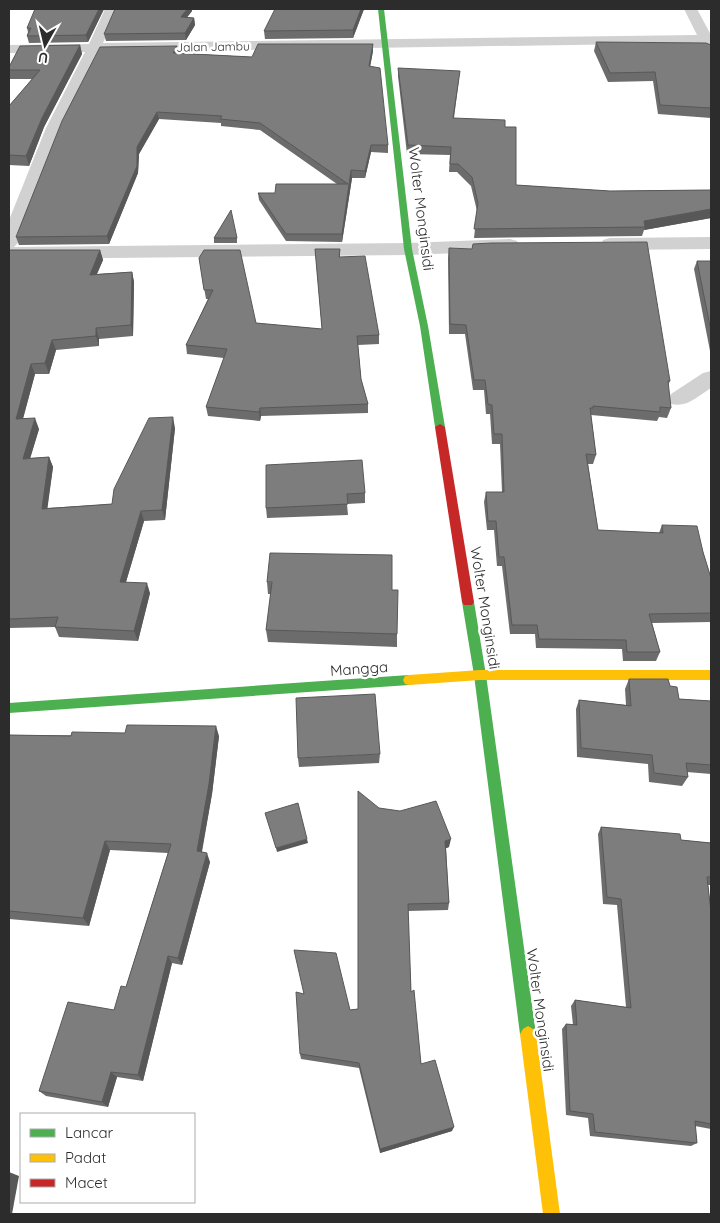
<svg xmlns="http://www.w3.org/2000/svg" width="720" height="1223" viewBox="0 0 720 1223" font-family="Quicksand,sans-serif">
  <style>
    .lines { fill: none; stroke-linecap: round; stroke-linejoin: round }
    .street { fill: #d1d1d1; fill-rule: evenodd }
    .fast { fill: #4caf50; fill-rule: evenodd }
    .slow { fill: #ffc107; fill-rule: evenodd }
    .jam { fill: #c62828; fill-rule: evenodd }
    .wall { fill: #6c6c6c }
    .shaded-wall { fill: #585858 }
    .building { fill: #7d7d7d; stroke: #585858 }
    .labels { text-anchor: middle; stroke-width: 5; stroke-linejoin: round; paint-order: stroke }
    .far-street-label { font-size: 12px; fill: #2c2c2c; stroke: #fff }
    .street-label { font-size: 15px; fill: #2c2c2c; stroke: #fff }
  </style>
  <rect width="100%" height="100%" fill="#fff"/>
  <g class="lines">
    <!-- street -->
    <g class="street">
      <path d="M105 9H118L103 43 697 35 684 9H697L711 35V53L706 52 701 43 100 52 62 128 18 243 14 247 408 243 510 239 517 241 519 245 517 249 510 251 408 255 9 259V220L46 128 85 52 9 53V45L89 44Z"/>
      <path d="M711 237V249L610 250 603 248 601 244 603 240 610 238Z"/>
      <path d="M711 371V388C698 396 687 408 671 404L668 399 671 394 703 373Z"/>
    </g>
    <!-- fast -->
    <g class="fast">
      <path d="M378 9H384L412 249 428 326 445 427 440 430 435 427 420 326 404 249Z"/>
      <path d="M468 598 472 599 474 602 486 675 536 1034 533 1039 528 1042 523 1039 520 1034 474 675 462 602 464 599Z"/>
      <path d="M409 675 413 676 415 680 413 684 409 685 9 713V703Z"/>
    </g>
    <!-- slow -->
    <g class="slow">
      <path d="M480 670H711V680H480L409 685 405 684 403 680 405 676 409 675Z"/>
      <path d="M528 1026 533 1029 536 1034 560 1214H543L520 1034 523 1029Z"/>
    </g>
    <!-- jam -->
    <path class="jam" d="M440 424 445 427 474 602 472 605H464L462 602 435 427Z"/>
  </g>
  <!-- wall -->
  <g class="wall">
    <path d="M104 9 88 42 29 43 27 36 28 32 27 28Z"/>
    <path d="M364 9 353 38 265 39 264 31Z"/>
    <path d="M192 11 187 17 194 18 195 25 186 40 106 41 104 34Z"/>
    <path d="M596 42 711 45V118L658 114 653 81 608 82 594 51Z"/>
    <path d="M80 45 82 54 44 127 29 166 9 165V106L32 79H10L9 75V67Z"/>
    <path d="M373 51 370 66 388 145V153L371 152 365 178H352L342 242 286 241 259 200 258 193H275L337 184 260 130 221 126V123L159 119 139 154 138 173 109 244 19 245 16 237 178 53 252 57Z"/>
    <path d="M398 68 459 79 454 118 505 127 516 185 610 191 711 190V218L644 230 642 236 474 238 477 211 471 186 457 172H449L450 155 407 154 398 76Z"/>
    <rect x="214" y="238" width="23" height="5"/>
    <path d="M449 248 670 381 668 385 671 408 667 418 659 417 657 421 591 415 596 455 593 464H588L598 530 659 533 662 525 703 552 711 578V622L652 623 660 652 656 661H623L622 649 536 648 535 634H510L502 566H497L494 530H487L484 502 486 492H502L500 444H492L490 414H486L484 390H473L465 334H449L448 258Z"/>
    <path d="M315 249H340V257L379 335V344L358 345 361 379 368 404V413L261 416 260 421 208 416 206 407 224 358 187 354 186 345 208 299H206L199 258 256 323 322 329Z"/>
    <path d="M9 250H100L103 260 97 274 132 272 134 282 133 336 99 339V346L56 350 49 374H35L23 419 39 429 30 458 49 457 53 467 47 508 112 504 175 428 165 520 144 521 126 582 150 593 138 641 59 637 55 627 9 628Z"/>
    <path d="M697 261H711V356L694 269Z"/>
    <path d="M266 465 365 493V503L347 504 348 515 267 518 266 508Z"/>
    <path d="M267 582 392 590 397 634V647L268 642 266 630 271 594H268Z"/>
    <path d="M629 679 670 686 679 699 711 701V774L687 772 688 777 682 786 649 782 648 764 577 757 576 709 579 700 626 705 625 689Z"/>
    <path d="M9 735 219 736 212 794 202 852 210 862 182 965 172 963 143 1081 117 1077 108 1107 46 1096 39 1091 114 1010 126 987 168 853 110 850 89 926 9 919Z"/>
    <path d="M380 754 379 763 299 767 298 758Z"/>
    <path d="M379 808 449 847 446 848 449 903 448 910 408 911 411 992 421 1064 452 1131 380 1153 359 1068 301 1059 300 1054 350 1010 358 1009Z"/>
    <path d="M601 827 681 840 711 843V885H708L711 912V1129L695 1126 697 1143 691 1146 590 1136 588 1118 566 1115 562 1029 566 1024 573 1025 571 1006 575 1000 626 1007 617 905 603 904 598 834Z"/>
  </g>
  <!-- shaded-wall -->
  <g class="shaded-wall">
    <path d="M99 9H104L88 42 86 35Z"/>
    <path d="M187 9H192V11L182 24 181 17Z"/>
    <path d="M361 9H364L353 38V30Z"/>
    <path d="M194 18 195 25 186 40 185 33Z"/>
    <path d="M373 44V51L369 73V66Z"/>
    <path d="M80 45 82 54 44 127 29 166 26 156 42 118Z"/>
    <path d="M177 46 178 53H173Z"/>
    <path d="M157 112 159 119 139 154 138 173 109 244 107 236 137 147Z"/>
    <path d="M371 145V152L365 178V171Z"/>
    <path d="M351 170 352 178 342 242V234Z"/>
    <path d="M711 209V218L644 230 645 227 644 221Z"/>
    <path d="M100 250 103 260 92 285 90 275Z"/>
    <path d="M132 272 134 282 133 336 131 325Z"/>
    <path d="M96 328 99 339V346L96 336Z"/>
    <path d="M52 340 56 350 49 374 45 363Z"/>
    <path d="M31 364 35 374 20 429 16 419Z"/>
    <path d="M260 408 261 416 260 421 259 412Z"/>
    <path d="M173 417 175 428 165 520 162 510Z"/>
    <path d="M35 418 39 429 27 469 23 459Z"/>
    <path d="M49 457 53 467 46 519 42 509Z"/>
    <path d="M141 511 144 521 123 592 120 582Z"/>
    <path d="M147 583 150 593 138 641 134 631Z"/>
    <path d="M216 726 219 736 212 794 200 860 197 851Z"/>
    <path d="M307 839 308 843 277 852 276 848Z"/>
    <path d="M451 839 449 847 444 849 445 841Z"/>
    <path d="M105 841 110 850 89 926 83 918Z"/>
    <path d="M207 853 210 862 182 965 178 958Z"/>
    <path d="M168 956 172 963 143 1081 138 1075Z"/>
    <path d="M111 1072 117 1077 108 1107 102 1102Z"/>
    <path d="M454 1127 452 1131 380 1153V1149Z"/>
    <path d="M9 1172 19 1176 12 1214H9Z"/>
  </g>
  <!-- building -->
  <g class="building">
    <path d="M35 9H99L86 35 27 36 31 28H27Z"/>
    <path d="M115 9H187L181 17 194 18 185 33 104 34Z"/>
    <path d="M275 9H361L353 30 264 31Z"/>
    <path d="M596 42 706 43 711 45V108L660 105 655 72 610 73Z"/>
    <path d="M258 44H373L369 66 380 68 388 145H371L365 171 351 170 342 234H286L258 193H275L276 184H348L260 123 220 119 222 116 157 112 137 147V166L107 236 16 237 62 121 100 47 177 46 173 53 252 57Z"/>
    <path d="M80 45 42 118 26 156 9 155V106L40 70H9V67L20 46Z"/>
    <path d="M398 68 460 71 453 118 505 120V127H516V185L610 191 711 190V209L644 221 645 227 474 229 478 203 472 177 458 164H450L451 147 408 145Z"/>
    <path d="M231 210 237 238H214Z"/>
    <path d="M647 242 670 381H668L671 408 660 407V412L593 406V408H590L596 455 586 454 598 530 663 533 662 525 697 526 703 552 711 578V613L649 614 660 652H627L626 640 539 639 537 625H512L504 557H499L496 521H488L486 492H504L502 434H494L492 405 488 404 485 380H474L466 325 450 324 449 248 472 249 473 244 491 243Z"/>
    <path d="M315 249H340L339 257 365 256 379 335 357 336 361 379 368 404 260 408 259 412 206 407 227 349 186 345 213 290H204L199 258 204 250H240L256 323 322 329Z"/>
    <path d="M9 250H100L90 275 132 272 131 325 96 328V336L52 340 45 363 31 364 16 419 35 418 23 459 49 457 42 509 112 504 114 489 149 418 173 417 162 510 141 511 120 582 147 583 134 631 55 627 58 617 9 619Z"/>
    <path d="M697 261H711V331Z"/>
    <path d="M362 460 365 493 347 494 348 504 266 508V465Z"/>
    <path d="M270 553 392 555V590H398L397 634 266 630 272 582H267Z"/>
    <path d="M629 679H668L670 686 677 687 679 699 711 701V765L686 763 688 777 654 773 652 755 581 748 579 700 631 706Z"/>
    <path d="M375 694 380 754 298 758 296 698Z"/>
    <path d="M127 725 216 726 209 784 197 851 207 853 178 958 168 956 138 1075 111 1072 102 1102 39 1091 68 1002 114 1010 121 986 126 987 171 844 105 841 83 918 9 911V735L71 736 72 732 125 733Z"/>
    <path d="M358 791 379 808 400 811 436 801 451 839 445 841 449 903 408 904 411 992 414 990 421 1064 435 1060 454 1127 380 1149 359 1063 300 1054 296 992 304 994 294 950 336 953 350 1010 358 1009Z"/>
    <path d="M298 803 307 839 276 848 265 813Z"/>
    <path d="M601 827 680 834 681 840 711 843V877H707L711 912V1124L695 1121 697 1143 595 1132 593 1114 570 1111 566 1024 577 1025 575 1000 631 1008 621 899 607 897Z"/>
  </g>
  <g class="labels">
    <!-- far-street labels -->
    <g class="far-street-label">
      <text transform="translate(213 47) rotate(-1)" y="4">Jalan Jambu</text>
    </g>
    <!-- street labels -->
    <g class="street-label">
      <text transform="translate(421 209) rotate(83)" y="5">Wolter Monginsidi</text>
      <text transform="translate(485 608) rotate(81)" y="5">Wolter Monginsidi</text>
      <text transform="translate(359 669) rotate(-4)" y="5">Mangga</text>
      <text transform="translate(540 1010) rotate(82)" y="5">Wolter Monginsidi</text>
    </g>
  </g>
  <!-- border -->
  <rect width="720" height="1223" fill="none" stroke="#2c2c2c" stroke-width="20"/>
  <!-- legend -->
  <rect x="20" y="1113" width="175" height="90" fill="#ffffff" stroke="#ababab"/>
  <rect x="30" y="1129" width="25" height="8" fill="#4caf50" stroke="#ababab"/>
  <text x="65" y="1138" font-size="15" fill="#2c2c2c">Lancar</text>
  <rect x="30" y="1154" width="25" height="8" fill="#ffc107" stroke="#ababab"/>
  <text x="65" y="1163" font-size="15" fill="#2c2c2c">Padat</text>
  <rect x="30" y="1179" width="25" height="8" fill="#c62828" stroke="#ababab"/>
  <text x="65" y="1188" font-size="15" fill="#2c2c2c">Macet</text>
  <!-- north arrow -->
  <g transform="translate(45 45) rotate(188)" stroke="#ffffff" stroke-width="4" paint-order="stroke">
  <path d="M0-4L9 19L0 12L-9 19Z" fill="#2c2c2c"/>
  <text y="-8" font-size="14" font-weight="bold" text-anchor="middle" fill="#2c2c2c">U</text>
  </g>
</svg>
